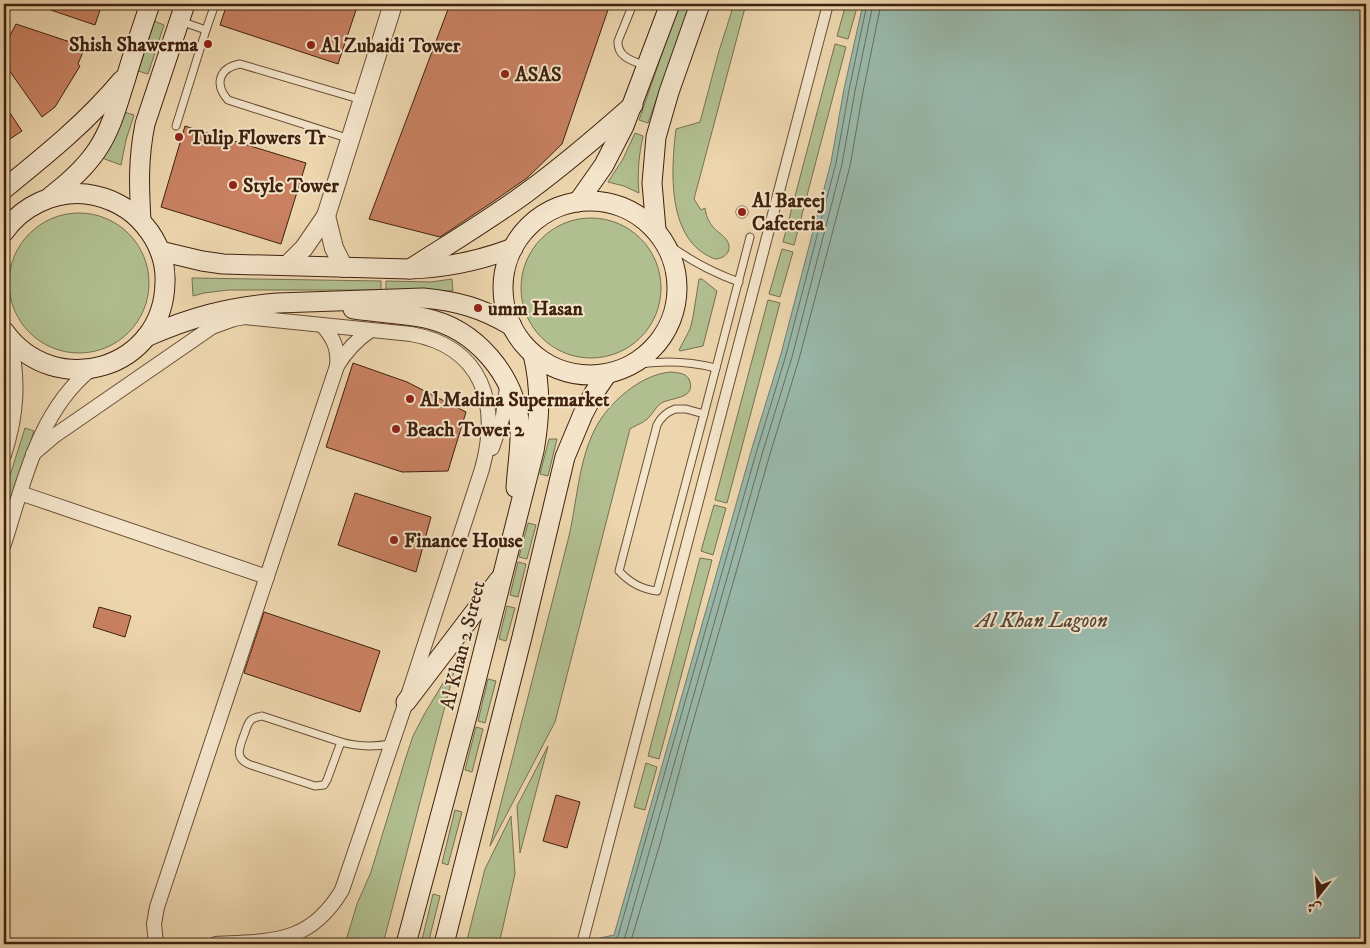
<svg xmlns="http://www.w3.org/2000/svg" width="1370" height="948" viewBox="0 0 1370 948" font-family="'IM FELL DW Pica',Amiri,serif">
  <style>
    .green { fill: #b1bf90; stroke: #78704f }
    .water { fill: #99b9ac; stroke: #757c6d }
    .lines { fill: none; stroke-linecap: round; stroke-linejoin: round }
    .shore { stroke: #6c6d5d; stroke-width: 1 }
    .building { fill: #c98162; stroke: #3f210e }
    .service-casing { stroke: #6a4e36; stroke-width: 9 }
    .pedestrian-casing { stroke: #6a4e36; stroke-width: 12 }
    .minor-casing { stroke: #6a4e36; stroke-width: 16 }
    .tertiary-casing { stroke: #6a4e36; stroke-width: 20 }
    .secondary-casing { stroke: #3f210e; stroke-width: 21 }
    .service { stroke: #f3e4ca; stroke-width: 7 }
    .pedestrian { stroke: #f3e4ca; stroke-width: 10 }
    .minor { stroke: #f3e4ca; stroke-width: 14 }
    .tertiary { stroke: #f3e4ca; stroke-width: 18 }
    .secondary { stroke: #f3e4ca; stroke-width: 19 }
    .poi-dot { fill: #8f2418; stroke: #f3e4ca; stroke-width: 2 }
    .labels { text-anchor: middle; stroke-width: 4; stroke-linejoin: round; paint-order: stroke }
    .poi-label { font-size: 20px; font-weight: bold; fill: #3f210e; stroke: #f3e4ca; text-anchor: start }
    .street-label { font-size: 20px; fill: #3f210e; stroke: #f3e4ca }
    .water-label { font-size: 21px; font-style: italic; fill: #564736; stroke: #f3e4ca }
  </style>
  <rect width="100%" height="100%" fill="#edd6ae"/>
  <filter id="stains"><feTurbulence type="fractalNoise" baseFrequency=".004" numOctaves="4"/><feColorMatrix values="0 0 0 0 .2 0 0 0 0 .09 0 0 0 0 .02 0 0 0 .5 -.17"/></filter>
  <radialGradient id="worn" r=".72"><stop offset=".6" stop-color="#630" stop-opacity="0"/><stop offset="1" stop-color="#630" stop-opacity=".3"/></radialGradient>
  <!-- green -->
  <g class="green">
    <path d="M679 4H690L648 123 639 120Z"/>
    <path d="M734 4H746L694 199 701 210 705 208C706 215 708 221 713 227 719 234 733 240 728 252 725 257 720 259 715 259 666 241 671 170 676 129L700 122 719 51Z"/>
    <path d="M846 4H858L848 39 837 36Z"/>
    <path d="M154 21 164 25 148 74 138 71Z"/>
    <path d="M835 44 846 47 794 245 783 242Z"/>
    <path d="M124 112 134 115 126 140 121 165 102 158 116 136Z"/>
    <path d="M635 133 643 136C639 155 637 173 639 193L624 186 608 182 623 159Z"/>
    <circle cx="79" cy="283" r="70"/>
    <circle cx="591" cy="288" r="70"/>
    <path d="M782 249 793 252 780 297 769 294Z"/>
    <path d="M192 278 381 281V290H228L204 293 193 296Z"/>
    <path d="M452 279 453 291 386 290V281L431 282Z"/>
    <path d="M699 279H702L717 291 703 346 680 351 679 350 690 329 693 317Z"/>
    <path d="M768 300 780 303 727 503 715 500Z"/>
    <path d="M671 372C679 373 688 373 690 382 695 400 669 397 660 404 655 408 654 412 650 416 646 422 636 425 630 429L555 722 490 846C516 744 542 642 568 540 577 504 578 462 595 429 608 403 641 374 671 372Z"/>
    <path d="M25 428 34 431 12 500 4 497V494Z"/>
    <path d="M549 439H557L548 476 540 474Z"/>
    <path d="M714 505 726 508 713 555 701 551Z"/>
    <path d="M528 523 536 525 527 559 519 557Z"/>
    <path d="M700 558 712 560 659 759 648 756Z"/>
    <path d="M518 562 526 564 518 597 510 595Z"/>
    <path d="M507 606 515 608 506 641 499 639Z"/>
    <path d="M457 660 383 944H345L357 904 371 872 405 760 413 736 425 713Z"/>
    <path d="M488 679 496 681 485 723 478 721Z"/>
    <path d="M476 727 483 729 472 772 465 770Z"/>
    <path d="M548 746 520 853 517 806Z"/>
    <path d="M646 763 657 767 645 810 634 807Z"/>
    <path d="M455 810 462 812 448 865 442 863Z"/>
    <path d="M511 816 515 874 499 944H466L485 869Z"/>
    <path d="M433 894 440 896 428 944H421Z"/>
  </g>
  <!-- water -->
  <path class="water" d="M863 4H1366V944H590L591 940 614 935 752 448 781 354 831 162 844 89Z"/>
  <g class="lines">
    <!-- shore -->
    <g class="shore">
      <path d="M595 944 615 940 618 936 757 450 786 355 836 163 849 90 867 4"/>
      <path d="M620 944 625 937 763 451 792 357 842 164 855 91 873 4"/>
      <path d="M630 944 660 844 687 743 770 454 799 359 850 166 863 92 881 4"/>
    </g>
  </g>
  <!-- building -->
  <g class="building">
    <path d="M39 4H102L95 25 39 6Z"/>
    <path d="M227 4H358L338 64 220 25Z"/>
    <path d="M450 4H610L562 144 527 178 491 203 440 237 369 219Z"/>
    <path d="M16 24 85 47 78 64 80 66 55 107 42 117 4 63V47Z"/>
    <path d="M4 104 22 131 4 143Z"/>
    <path d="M185 126 306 163 281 244 161 207Z"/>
    <circle cx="742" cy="212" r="6"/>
    <path d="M353 363 407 382 466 412 448 471 402 472 326 447Z"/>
    <path d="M355 493 431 517 416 572 338 545Z"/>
    <path d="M99 607 131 616 125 637 93 627Z"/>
    <path d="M264 612 380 651 360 712 244 673Z"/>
    <path d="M556 795 580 802 567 848 543 841Z"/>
  </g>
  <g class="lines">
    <!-- service casing -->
    <g class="service-casing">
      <g id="service">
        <path d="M633 4 618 41C617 58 634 61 646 66"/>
        <path d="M4 7 5 4"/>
        <path d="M180 21 206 30 215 4"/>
        <path d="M176 126 206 30"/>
        <path d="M350 139 228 100C214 84 219 68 240 64L362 100"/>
        <path d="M664 241C687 259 711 272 739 282"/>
        <path d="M634 365C662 360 688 361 716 368"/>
        <path d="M675 409H686L704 414 657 591C641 589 630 583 619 571L657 425C661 417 667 412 675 409Z"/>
        <path d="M704 414 750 237"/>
        <path d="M262 716 341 742 327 780 324 785 315 786 251 765C234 759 239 748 244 735 246 730 247 724 251 720 254 717 258 717 262 716Z"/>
        <path d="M341 742C358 747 373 747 391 744"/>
      </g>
    </g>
    <!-- pedestrian casing -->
    <g class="pedestrian-casing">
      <path id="pedestrian" d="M582 944 828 4"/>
    </g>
    <!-- minor casing -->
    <g class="minor-casing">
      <g id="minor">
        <path d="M322 325C333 337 339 349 337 366"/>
        <path d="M492 448 503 416 507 387"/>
        <path d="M33 454 54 436 212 327 234 319 245 317 411 334C483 347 500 404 482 469L406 702 342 890C310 944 272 941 216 944"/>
        <path d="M4 455C17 415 19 381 10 340"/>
        <path d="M20 493 267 577"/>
        <path d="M4 544C24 482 38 412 91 369"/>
        <path d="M156 944 154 924 157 907 337 366C346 351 356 340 371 330"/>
      </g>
    </g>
    <!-- tertiary casing -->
    <g class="tertiary-casing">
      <g id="tertiary">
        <path d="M326 216 334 248 344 268"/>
        <path d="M286 266 304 248 326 216 393 4"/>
      </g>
    </g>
    <!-- secondary casing -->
    <g class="secondary-casing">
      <g id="secondary">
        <path d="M4 189C46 155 87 122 122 80"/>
        <path d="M51 196C68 183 85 168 97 150 112 128 118 102 126 78 133 53 142 28 150 4"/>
        <circle cx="590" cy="288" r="87"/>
        <path d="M578 202 604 165 624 126 670 4"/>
        <path d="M141 221C139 186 138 159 145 124L185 4"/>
        <path d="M656 230 652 183 656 137 669 92 700 4"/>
        <path d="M4 232C22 206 54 191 86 194 109 197 131 208 145 226 158 241 166 262 165 282 164 370 54 401 4 331"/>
        <path d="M160 251 202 261 223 264 409 269C445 268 479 261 513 248"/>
        <path d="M410 269C449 244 489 220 526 193 563 166 598 136 633 105"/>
        <path d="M353 309C377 313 402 313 425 318 476 329 515 375 520 427 521 447 517 468 516 488"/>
        <path d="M146 337C191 317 229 307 278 303L423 298C457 301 482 308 512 326"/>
        <path d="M406 702 499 580"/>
        <path d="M406 944 467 716 534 451C540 417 541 388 533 354"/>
        <path d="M444 944 522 637 565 457 583 414 594 393 607 374"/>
      </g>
    </g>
    <!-- service -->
    <use href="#service" class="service"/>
    <!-- pedestrian -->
    <use href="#pedestrian" class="pedestrian"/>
    <!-- minor -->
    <use href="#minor" class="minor"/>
    <!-- tertiary -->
    <use href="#tertiary" class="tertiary"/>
    <!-- secondary -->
    <use href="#secondary" class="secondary"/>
  </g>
  <!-- markers -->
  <g class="poi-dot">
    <circle cx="208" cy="44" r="5"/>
    <circle cx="311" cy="45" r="5"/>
    <circle cx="505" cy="74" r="5"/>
    <circle cx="179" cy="137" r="5"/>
    <circle cx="233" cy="185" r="5"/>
    <circle cx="742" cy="212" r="5"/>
    <circle cx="478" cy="308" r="5"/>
    <circle cx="410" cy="399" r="5"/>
    <circle cx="396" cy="429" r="5"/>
    <circle cx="394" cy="540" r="5"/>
  </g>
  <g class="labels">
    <!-- poi labels -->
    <g class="poi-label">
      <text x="198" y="51" text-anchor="end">Shish Shawerma</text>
      <text x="321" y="52">Al Zubaidi Tower</text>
      <text x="515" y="81">ASAS</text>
      <text x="189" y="144">Tulip Flowers Tr</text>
      <text x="243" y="192">Style Tower</text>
      <text x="752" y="207">Al Bareej<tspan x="752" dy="23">Cafeteria</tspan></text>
      <text x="488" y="315">umm Hasan</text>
      <text x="420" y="406">Al Madina Supermarket</text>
      <text x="406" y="436">Beach Tower 2</text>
      <text x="404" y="547">Finance House</text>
    </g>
    <!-- street labels -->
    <g class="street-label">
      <text transform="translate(462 645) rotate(-76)" y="7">Al Khan 2 Street</text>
    </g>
    <!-- water labels -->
    <g class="water-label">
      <text x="1042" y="627">Al Khan Lagoon</text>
    </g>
  </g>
  <!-- margin -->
  <rect width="1370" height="948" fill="none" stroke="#edd6ae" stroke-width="20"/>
  <rect x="5" y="5" width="1360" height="938" fill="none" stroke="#3f210e" stroke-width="2.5"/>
  <rect x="10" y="10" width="1350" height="928" fill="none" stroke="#3f210e"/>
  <!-- north arrow -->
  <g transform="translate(1318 896) rotate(197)" stroke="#f3e4ca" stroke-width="4" paint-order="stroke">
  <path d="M0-4L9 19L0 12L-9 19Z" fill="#3f210e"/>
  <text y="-8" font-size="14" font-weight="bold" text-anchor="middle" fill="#3f210e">ش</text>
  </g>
  <rect width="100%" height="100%" filter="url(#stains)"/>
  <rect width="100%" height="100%" fill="url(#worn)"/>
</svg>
